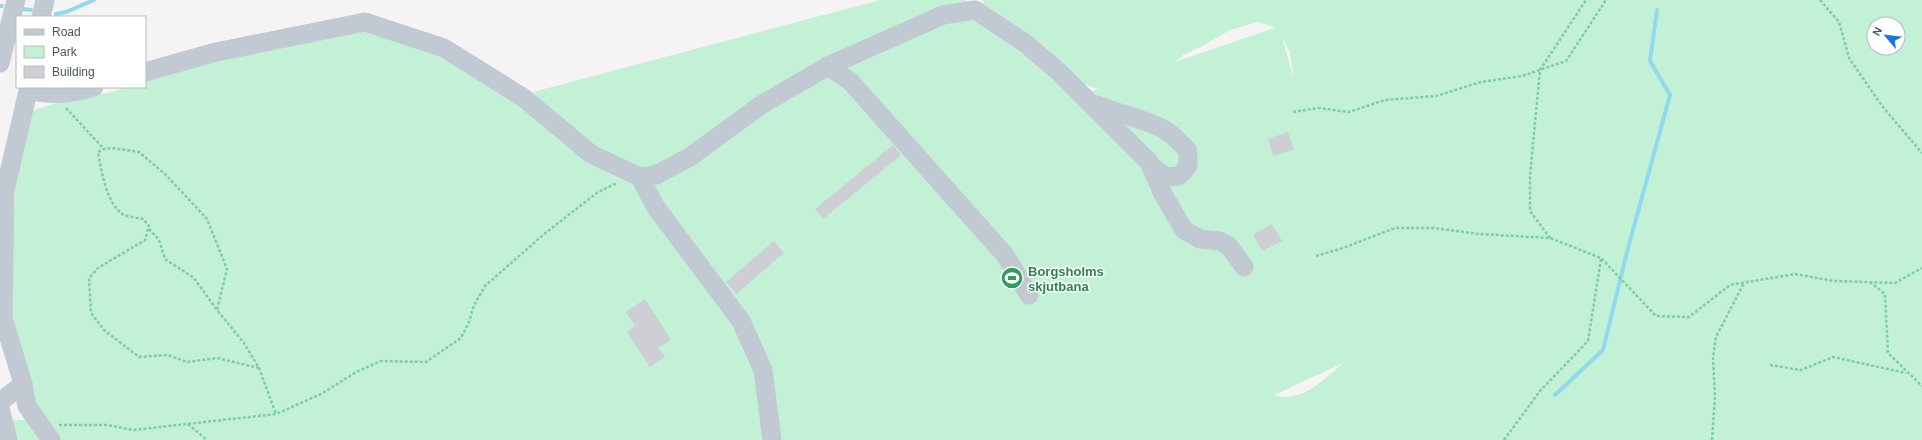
<svg xmlns="http://www.w3.org/2000/svg" width="1922" height="440" viewBox="0 0 1922 440" font-family="Helvetica,sans-serif">
  <style>
    .green { fill: #c3f1d5; fill-rule: evenodd }
    .lines { fill: none; stroke-linecap: round; stroke-linejoin: round }
    .stream { stroke: #90daee; stroke-width: 4 }
    .building { fill: #cdcfd5 }
    .path { stroke: #7ad0a6; stroke-width: 2.5; stroke-dasharray: 3 2; stroke-linecap: butt }
    .minor { stroke: #c1cad2; stroke-width: 19 }
    .labels { text-anchor: middle; stroke-width: 3; stroke-linejoin: round; paint-order: stroke }
    .leisure-label { font-size: 13px; font-weight: bold; fill: #27864d; stroke: #fff; text-anchor: start }
  </style>
  <rect width="100%" height="100%" fill="#f5f3f3"/>
  <!-- green -->
  <g class="green">
    <path d="M880 0H966L967 8 986 9 983 0H1922V440H54L36 407 12 314 13 227 15 196 14 170 29 112 63 101 108 93 127 87H145V81L202 62 361 30 402 42 474 70 539 99 533 92ZM1258 22 1271 26 1274 28 1175 62 1183 55 1202 46 1230 30ZM1874 24H1898V48H1874ZM1282 37 1290 52 1293 74H1292ZM1077 83 1099 89 1078 96ZM1343 363C1324 379 1302 404 1274 395Z"/>
    <path d="M11 420H27L44 440H17Z"/>
  </g>
  <g class="lines">
    <!-- stream -->
    <g class="stream">
      <path d="M0 6H2"/>
      <path d="M23 9 31 10"/>
      <path d="M56 14 66 12 94 0"/>
      <path d="M1555 395 1603 350 1627 252 1670 95 1650 61 1657 10"/>
    </g>
  </g>
  <!-- building -->
  <g class="building">
    <path d="M1288 132 1294 150 1273 156 1268 139Z"/>
    <path d="M893 145 901 155 823 219 815 209Z"/>
    <path d="M1272 224 1282 241 1262 251 1253 235Z"/>
    <path d="M774 241 784 253 736 294 726 282Z"/>
    <path d="M645 299 671 340 658 348 665 357 650 367 627 332 635 326 626 312Z"/>
  </g>
  <g class="lines">
    <!-- path -->
    <g class="path">
      <path d="M1820 0 1839 22 1849 58 1882 106 1922 153"/>
      <path d="M66 108 104 149"/>
      <path d="M1293 112 1318 108 1349 112 1385 100 1436 96 1481 82 1522 76 1566 61 1606 0"/>
      <path d="M149 229 159 240 165 259 194 278 217 310"/>
      <path d="M1550 238 1530 211V176L1540 70 1586 0"/>
      <path d="M1316 256 1343 248 1395 228H1434L1479 234 1550 238 1601 258 1656 316 1689 317 1730 285 1795 274 1834 281 1895 283 1922 268"/>
      <path d="M1870 282 1885 294 1888 353 1922 386"/>
      <path d="M1770 365 1801 370 1833 357 1906 373"/>
      <path d="M259 368 217 358 187 362 168 355 139 357 104 330 91 313 89 278 98 268 145 240 149 226 143 219C137 218 130 217 124 215 107 206 101 170 98 152L104 149 112 148 139 152 165 174 207 219 227 269 217 310 244 343 259 368 276 414"/>
      <path d="M188 424 207 440"/>
      <path d="M59 425H107L133 430 276 414 321 394 358 371 381 361 426 362 461 338 469 322 474 305 485 286 543 235 598 192 617 183"/>
      <path d="M1504 440 1540 391 1588 341 1601 259"/>
      <path d="M1712 440 1715 396 1713 358 1716 337 1744 283"/>
    </g>
    <!-- minor -->
    <g class="minor">
      <path d="M41 17 45 0"/>
      <path d="M0 63 16 0"/>
      <path d="M828 66 850 81 1005 255 1029 295"/>
      <path d="M145 72 216 52 365 22 444 48 524 98 591 154 640 177 656 175 690 157 761 105 828 66 943 15 975 10 1025 43 1059 72 1149 162 1163 194 1184 230 1200 239 1220 241 1229 246 1244 267"/>
      <path d="M29 87 5 190 3 318 23 384 27 406 51 440"/>
      <path d="M28 90C54 96 68 94 94 87"/>
      <path d="M1097 105C1120 115 1153 120 1172 135 1178 140 1183 146 1188 151V166L1179 176 1166 177 1151 166"/>
      <path d="M640 177 655 206 741 321 763 370 772 440"/>
      <path d="M0 402 23 384"/>
      <path d="M0 408 8 440"/>
    </g>
  </g>
  <!-- icons -->
  <defs>
    <g id="stadium-disc" transform="scale(1.15)"><circle r="9.5" fill="#2e9e5b" stroke="#fff"/><path d="M0-5a6.5 5 0 1 0 0 10a6.5 5 0 1 0 0-10ZM-3.5-1.8h7v3.6h-7Z" fill="#fff"/></g>
  </defs>
  <g fill-rule="evenodd">
    <use href="#stadium-disc" x="1012" y="278"/>
  </g>
  <g class="labels">
    <!-- leisure labels -->
    <g class="leisure-label">
      <text x="1028" y="276">Borgsholms<tspan x="1028" dy="15">skjutbana</tspan></text>
    </g>
  </g>
  <!-- legend -->
  <rect x="16" y="16" width="130" height="72" fill="#ffffff" stroke="#b7bbc0"/>
  <rect x="24" y="29" width="20" height="6" fill="#c1cad2" stroke="#b7bbc0"/>
  <text x="52" y="36" font-size="12" fill="#4a5661">Road</text>
  <rect x="24" y="46" width="20" height="12" fill="#c3f1d5" stroke="#b7bbc0"/>
  <text x="52" y="56" font-size="12" fill="#4a5661">Park</text>
  <rect x="24" y="66" width="20" height="12" fill="#cdcfd5" stroke="#b7bbc0"/>
  <text x="52" y="76" font-size="12" fill="#4a5661">Building</text>
  <!-- north arrow -->
  <g transform="translate(1886 36) rotate(298)"><circle r="19" fill="#ffffff" stroke="#b7bbc0"/>
  <path d="M0-3L7 15L0 10L-7 15Z" fill="#1a73e8"/>
  <text y="-6" font-size="11" font-weight="bold" text-anchor="middle" fill="#4a5661">N</text>
  </g>
</svg>
